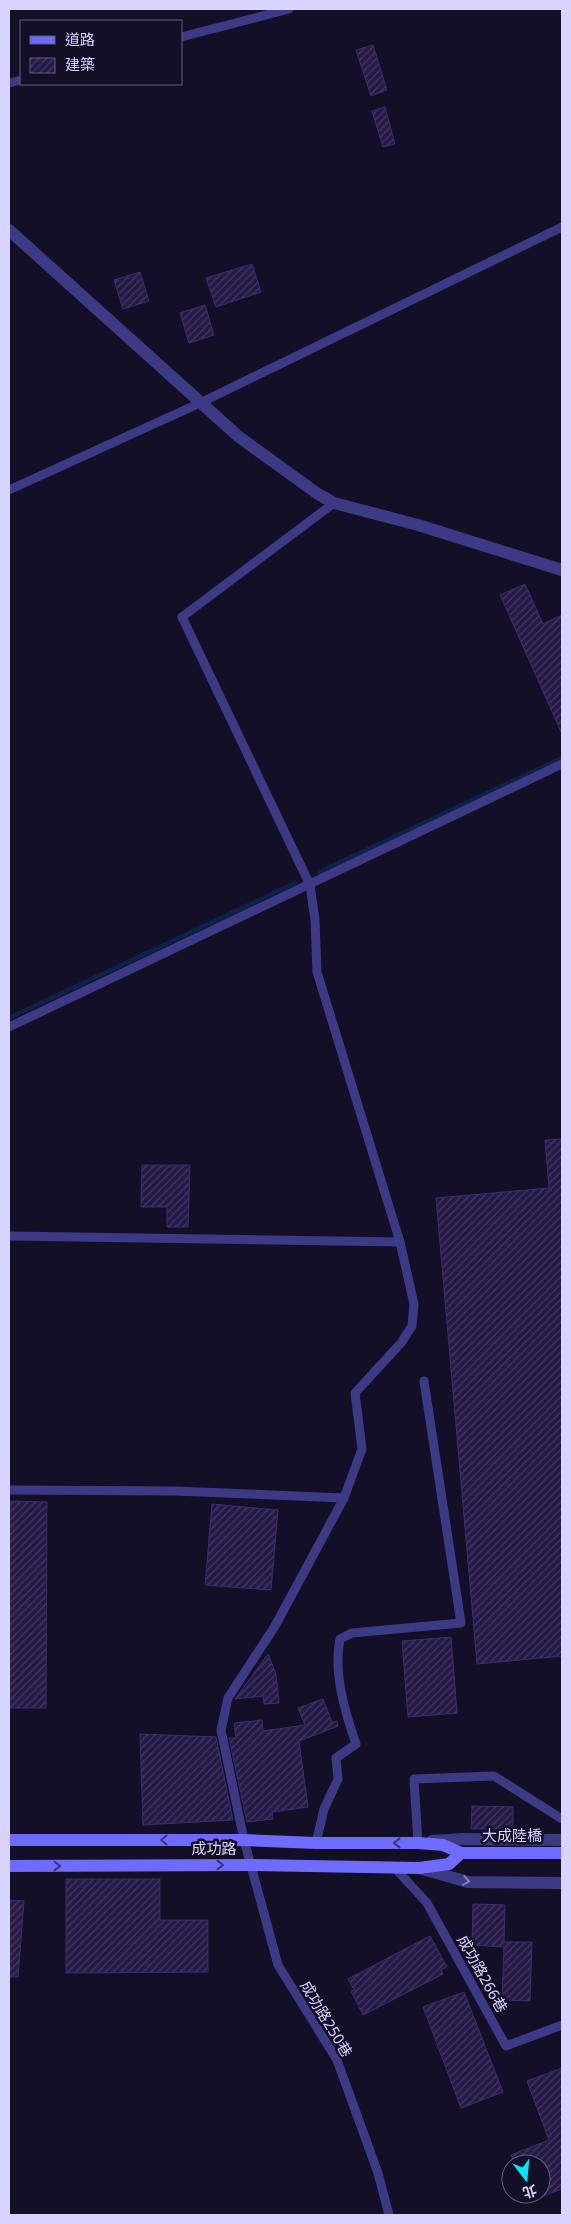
<svg xmlns="http://www.w3.org/2000/svg" width="571" height="2224" viewBox="0 0 571 2224" font-family="'Noto Sans','Noto Sans TC',sans-serif">
  <style>
    .lines { fill: none; stroke-linecap: round; stroke-linejoin: round }
    .stream { stroke: #0c2248; stroke-width: 4.5 }
    .building { fill: url(#building-hatch); stroke: #3b2d73 }
    .service { stroke: #3d3a85; stroke-width: 9 }
    .minor { stroke: #3d3a85; stroke-width: 12 }
    .tertiary { stroke: #3d3a85; stroke-width: 12 }
    .secondary { stroke: #6f6bff; stroke-width: 12 }
    .oneway { stroke: #38347d }
    .oneway2 { stroke: #837fbc }
    .labels { text-anchor: middle; stroke-width: 5; stroke-linejoin: round; paint-order: stroke }
    .street-label { font-size: 15px; fill: #d9d4ff; stroke: #130f26 }
  </style>
  <defs>
    <pattern id="building-hatch" width="6" height="6" patternUnits="userSpaceOnUse" patternTransform="scale(1.25)"><rect width="6" height="6" fill="#241b47"/><path d="M-1 1l2-2M0 6l6-6M5 7l2-2" fill="none" stroke="#433b63"/></pattern>
  </defs>
  <rect width="100%" height="100%" fill="#130f26"/>
  <g class="lines">
    <!-- stream -->
    <g class="stream">
      <path d="M319 872 562 758"/>
      <path d="M9 1018 295 883"/>
    </g>
  </g>
  <!-- building -->
  <g class="building">
    <path d="M373 45 387 90 371 96 356 50Z"/>
    <path d="M385 107 395 144 383 147 372 111Z"/>
    <path d="M252 264 261 292 216 307 206 278Z"/>
    <path d="M140 272 149 301 123 309 114 280Z"/>
    <path d="M205 305 214 335 189 343 180 313Z"/>
    <path d="M525 584 543 624 562 615V734L500 595Z"/>
    <path d="M562 1139V1656L477 1664 436 1198 549 1188 545 1140Z"/>
    <path d="M142 1165H190L188 1227H167V1207H141Z"/>
    <path d="M9 1501 47 1502 46 1708H9Z"/>
    <path d="M212 1504 278 1510 271 1590 205 1585Z"/>
    <path d="M451 1637 457 1713 408 1717 402 1641Z"/>
    <path d="M268 1654 276 1674 279 1703 264 1704 263 1696 235 1699Z"/>
    <path d="M323 1699 332 1722 337 1721 338 1726 299 1741 308 1807 272 1812 273 1819 247 1822 229 1738H236L234 1723 262 1720 263 1731 305 1725 298 1708Z"/>
    <path d="M140 1734 216 1737 233 1820 143 1825Z"/>
    <path d="M472 1806 513 1807V1829H471Z"/>
    <path d="M66 1879H160V1920H208V1972L66 1973Z"/>
    <path d="M9 1900 24 1901 18 1977H9Z"/>
    <path d="M473 1904 505 1905 504 1942H532L530 2001 502 2000 504 1947 472 1945Z"/>
    <path d="M430 1936 447 1967 441 1970 443 1974 363 2015 351 1991 354 1990 348 1979Z"/>
    <path d="M464 1992 503 2092 461 2108 423 2007Z"/>
    <path d="M562 2068V2189L541 2197V2164H515L511 2155 549 2140 527 2081Z"/>
  </g>
  <g class="lines">
    <!-- service -->
    <g class="service">
      <path d="M181 37 289 9"/>
      <path d="M9 83 21 80"/>
      <path d="M9 490 200 403 562 227"/>
      <path d="M334 503 182 617 310 885 315 920 317 972 400 1242 414 1304 412 1326 401 1343 355 1393 362 1449 344 1498 275 1626 228 1698 221 1730 244 1840 278 1965 337 2060 378 2173 389 2215"/>
      <path d="M9 1027 562 764"/>
      <path d="M9 1236 400 1242"/>
      <path d="M9 1490 175 1491 344 1498"/>
      <path d="M316 1843 324 1809 338 1779 336 1758 356 1744C345 1712 333 1673 340 1639L352 1633 461 1623 424 1381"/>
      <path d="M418 1843 414 1779 494 1776 562 1819"/>
      <path d="M395 1868 427 1903 506 2046 562 2025"/>
    </g>
    <!-- minor -->
    <g class="minor">
      <path d="M432 1841 463 1839 562 1840"/>
      <path d="M419 1868 468 1882 562 1883"/>
    </g>
    <!-- tertiary -->
    <path class="tertiary" d="M9 230 239 437 318 494 334 503 418 525 562 570"/>
    <!-- secondary -->
    <g class="secondary">
      <path d="M9 1840H244L316 1843H418L443 1845 461 1853H562"/>
      <path d="M9 1866 251 1865 419 1868 449 1864 461 1853"/>
    </g>
  </g>
  <!-- one-way arrows -->
  <defs><path id="oneway-chevron" d="M-2-3.5L2.5 0L-2 3.5" fill="none" stroke-width="1.6" stroke-linecap="round" stroke-linejoin="round" transform="scale(1.25)"/></defs>
  <g class="oneway">
    <use href="#oneway-chevron" transform="translate(164 1840) rotate(-180)"/>
    <use href="#oneway-chevron" transform="translate(397 1843) rotate(180)"/>
    <use href="#oneway-chevron" transform="translate(220 1865)"/>
    <use href="#oneway-chevron" transform="translate(57 1866)"/>
  </g>
  <use class="oneway2" href="#oneway-chevron" transform="translate(466 1881) rotate(10)"/>
  <g class="labels">
    <!-- street labels -->
    <g class="street-label">
      <text x="512" y="1841">大成陸橋</text>
      <text x="214" y="1854">成功路</text>
      <text transform="translate(482 1974) rotate(61)" y="5">成功路266巷</text>
      <text transform="translate(326 2019) rotate(59)" y="5">成功路250巷</text>
    </g>
  </g>
  <!-- border -->
  <rect width="571" height="2224" fill="none" stroke="#d9d4ff" stroke-width="20"/>
  <!-- legend -->
  <rect x="20" y="20" width="162" height="65" fill="#130f26" stroke="#625e7d"/>
  <rect x="30" y="36" width="25" height="8" fill="#6f6bff" stroke="#625e7d"/>
  <text x="65" y="45" font-size="15" fill="#d9d4ff">道路</text>
  <rect x="30" y="58" width="25" height="15" fill="url(#building-hatch)" stroke="#625e7d"/>
  <text x="65" y="70" font-size="15" fill="#d9d4ff">建築</text>
  <!-- north arrow -->
  <g transform="translate(526 2179) rotate(164)"><circle r="24" fill="#130f26" stroke="#625e7d"/>
  <path d="M0-4L9 19L0 12L-9 19Z" fill="#00e5ff"/>
  <text y="-8" font-size="14" font-weight="bold" text-anchor="middle" fill="#d9d4ff">北</text>
  </g>
</svg>
